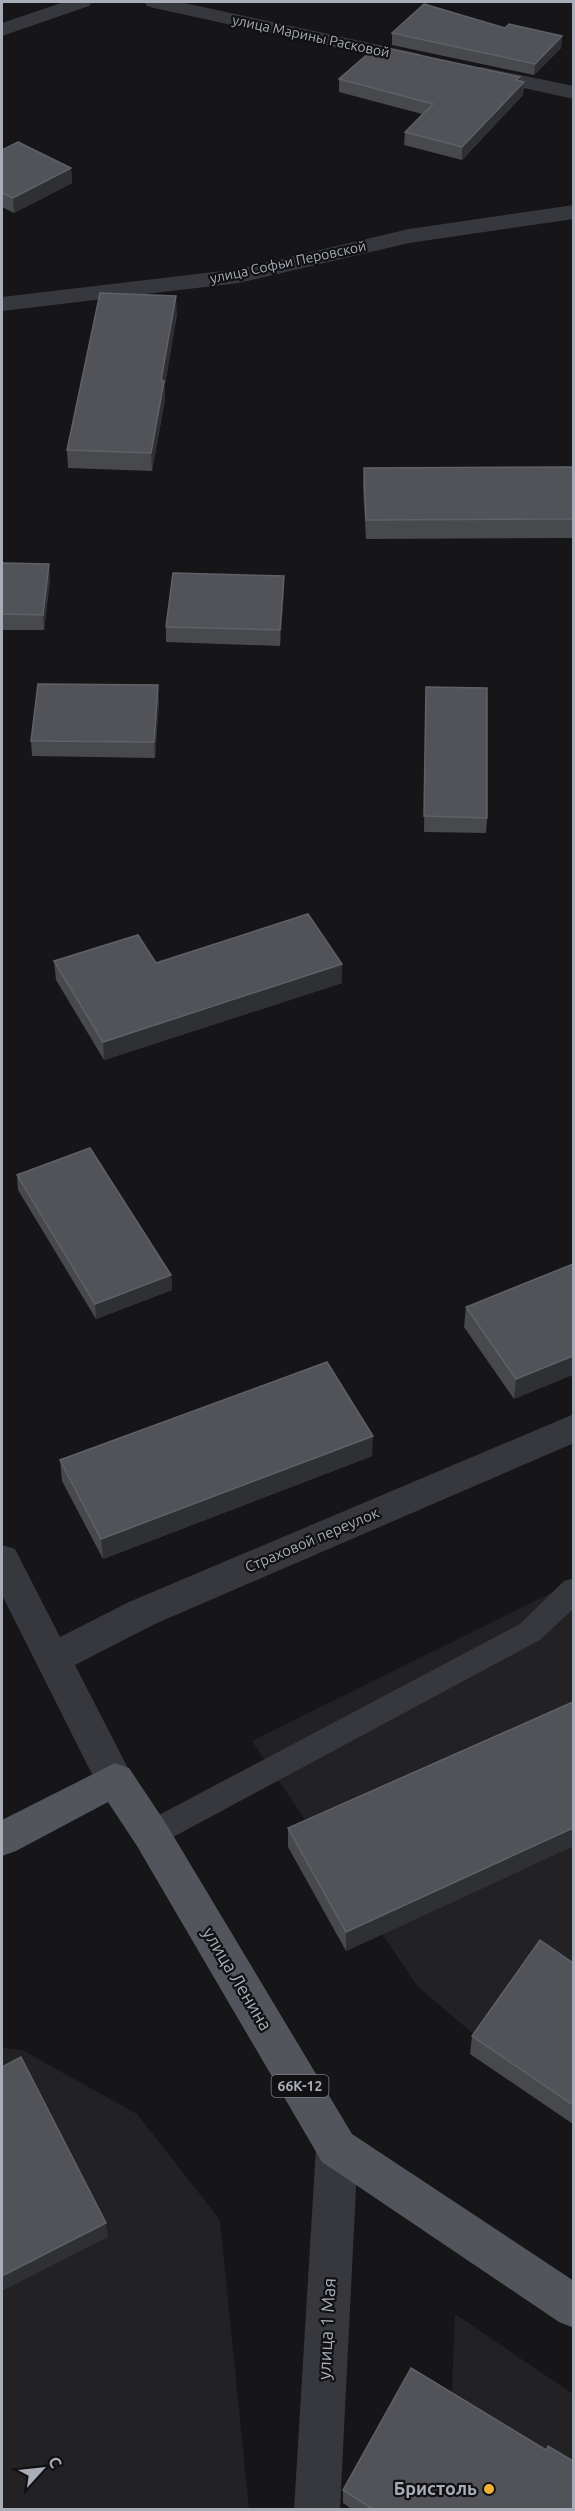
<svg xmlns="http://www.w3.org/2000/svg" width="575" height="2511" viewBox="0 0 575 2511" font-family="Ubuntu,sans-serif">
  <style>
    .built { fill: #222225 }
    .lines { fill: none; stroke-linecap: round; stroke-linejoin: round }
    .service { fill: #37383d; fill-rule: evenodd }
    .minor { fill: #37383d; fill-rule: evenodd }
    .primary { fill: #53555c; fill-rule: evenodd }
    .wall { fill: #47494d }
    .shaded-wall { fill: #2f3033 }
    .building { fill: #525359; stroke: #5f6168; stroke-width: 1.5 }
    .poi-dot { fill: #f2b134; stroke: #111113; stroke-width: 2 }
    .labels { text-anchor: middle; stroke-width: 4.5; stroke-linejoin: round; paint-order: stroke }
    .far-street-label { font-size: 14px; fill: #a8adb8; stroke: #111113 }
    .shield { fill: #111113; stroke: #7b7e86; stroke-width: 1.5 }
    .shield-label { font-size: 14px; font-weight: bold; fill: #a8adb8 }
    .street-label { font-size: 15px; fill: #a8adb8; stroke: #111113 }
    .near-street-label { font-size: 18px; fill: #a8adb8; stroke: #111113 }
    .near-poi-label { font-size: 18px; font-weight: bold; fill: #a8adb8; stroke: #111113; text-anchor: end }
  </style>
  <rect width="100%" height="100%" fill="#161618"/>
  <!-- built -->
  <g class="built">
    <path d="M573 1582V2118L418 1987 252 1741Z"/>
    <path d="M2 2048 22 2050 137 2114 220 2220 249 2509H2Z"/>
    <path d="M455 2314 573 2394 574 2509 447 2510Z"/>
  </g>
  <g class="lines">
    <!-- service -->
    <path class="service" d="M574 1578V1608L540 1640 162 1843 151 1847 140 1843 136 1834 140 1825 520 1624 564 1581Z"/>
    <!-- minor -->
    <g class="minor">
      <path d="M64 2H92L89 6 2 36V23Z"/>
      <path d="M144 2H180L416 53 423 55 427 59 423 63 416 65 154 8 147 6Z"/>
      <path d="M481 67 574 86V99L474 77 470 73 474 69Z"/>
      <path d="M574 205V219L409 243 239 283 2 311V297L239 269 409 229Z"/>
      <path d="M574 1414V1443L155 1624 75 1665 134 1780 129 1792 115 1797 101 1792 2 1595V1545L15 1549 60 1637 129 1602Z"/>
      <path d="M337 2128 352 2134 358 2148 340 2510H294L316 2148 322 2134Z"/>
    </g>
    <!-- primary -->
    <path class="primary" d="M115 1763 129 1768 165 1822 352 2134 574 2281V2328L559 2322 322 2162 137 1846 108 1802 16 1851 2 1856V1820Z"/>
  </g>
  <!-- wall -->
  <g class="wall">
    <path d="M505 28 562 36 561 48 534 75 392 45V33Z"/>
    <path d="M520 77V81L524 82 523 95 462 160 404 145 405 132 422 114 339 92V79Z"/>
    <path d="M2 150 71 168 72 183 14 213 2 207Z"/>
    <path d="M177 314 165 384V399L152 471 68 468 67 450Z"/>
    <path d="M573 467V538L366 539 363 486 364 468Z"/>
    <path d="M2 563 50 579 44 630H2Z"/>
    <path d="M284 576V591L280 646 166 642V627Z"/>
    <path d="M426 687 487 818 486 833 424 832Z"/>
    <path d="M159 701 155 758 32 756 31 741Z"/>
    <path d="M54 961 342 964V983L104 1060 56 980Z"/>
    <path d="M17 1175 171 1275 172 1290 96 1319 18 1190Z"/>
    <path d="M573 1264 514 1399 464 1327 466 1307Z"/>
    <path d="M372 1456 103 1559 62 1481 60 1460Z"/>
    <path d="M573 1702V1846L346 1951 288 1847V1828Z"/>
    <path d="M573 1963V2124L470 2054 472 2036Z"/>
    <path d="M546 2450 573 2510H353L343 2503V2490Z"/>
  </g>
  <!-- shaded-wall -->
  <g class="shaded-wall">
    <path d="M562 36 561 48 534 75 535 64Z"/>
    <path d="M520 77V87L524 82 523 95 462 160V147Z"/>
    <path d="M71 168 72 183 14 213 13 198Z"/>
    <path d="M176 296 177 314 165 384V399L152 471 151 453 161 380Z"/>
    <path d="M49 564 50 579 44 630 43 615Z"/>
    <path d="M284 576V591L280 646V630Z"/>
    <path d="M158 685 159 701 155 758 154 742Z"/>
    <path d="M342 964V983L104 1060 103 1042Z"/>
    <path d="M171 1275 172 1290 96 1319 95 1304Z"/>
    <path d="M573 1356V1375L514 1399 516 1379Z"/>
    <path d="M373 1436 372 1456 103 1559 101 1539Z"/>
    <path d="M573 1828V1846L346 1951V1932Z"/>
    <path d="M106 2223 108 2237 2 2291V2276Z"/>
  </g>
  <!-- building -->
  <g class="building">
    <path d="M424 4 505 28 509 24 562 36 535 64 392 33Z"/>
    <path d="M377 46 520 77 516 80 524 82 462 147 405 132 433 104 339 79Z"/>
    <path d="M18 142 71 168 13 198 2 193V150Z"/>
    <path d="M100 293 176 296 161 380 164 381 151 453 67 450Z"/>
    <path d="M573 467V519L366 520 364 468Z"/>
    <path d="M2 563 49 564 43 615 2 614Z"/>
    <path d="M173 573 284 576 280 630 166 627Z"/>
    <path d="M38 684 158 685 154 742 31 741Z"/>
    <path d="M426 687 487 688V818L424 816Z"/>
    <path d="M308 914 342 964 103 1042 54 961 138 935 156 963Z"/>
    <path d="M90 1148 171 1275 95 1304 17 1175Z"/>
    <path d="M573 1264V1356L516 1379 466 1307Z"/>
    <path d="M327 1362 373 1436 101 1539 60 1460Z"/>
    <path d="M573 1702V1828L346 1932 288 1828Z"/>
    <path d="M540 1940 573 1963V2105L472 2036Z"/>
    <path d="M21 2057 106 2223 2 2276V2067Z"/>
    <path d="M411 2368 546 2450 548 2446 573 2461V2510H374L343 2490Z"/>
  </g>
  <!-- markers -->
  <circle class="poi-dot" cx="489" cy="2489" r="6"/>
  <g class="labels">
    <!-- far-street labels -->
    <g class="far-street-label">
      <text transform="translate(311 36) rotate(12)" y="5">улица Марины Расковой</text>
      <text transform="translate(288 262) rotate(-12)" y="5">улица Софьи Перовской</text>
    </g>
    <!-- shield labels -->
    <rect class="shield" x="271.5" y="2075" width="57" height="22" rx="4.5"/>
    <g class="shield-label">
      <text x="300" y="2091">66К-12</text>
    </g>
    <!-- street labels -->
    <g class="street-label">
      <text transform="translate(312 1540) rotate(-23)" y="5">Страховой переулок</text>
    </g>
    <!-- near-street labels -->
    <g class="near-street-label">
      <text transform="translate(237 1979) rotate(59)" y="6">улица Ленина</text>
      <text transform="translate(327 2329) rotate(-87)" y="6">улица 1 Мая</text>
    </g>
    <!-- near-poi labels -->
    <g class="near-poi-label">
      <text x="477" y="2495">Бристоль</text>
    </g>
  </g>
  <!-- border -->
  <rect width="575" height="2511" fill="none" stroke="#a8adb8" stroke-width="6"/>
  <!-- north arrow -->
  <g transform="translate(42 2469) rotate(63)" stroke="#111113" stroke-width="4.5" paint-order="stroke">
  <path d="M0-4.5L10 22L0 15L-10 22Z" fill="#a8adb8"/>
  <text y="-9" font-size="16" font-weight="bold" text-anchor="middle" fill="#a8adb8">С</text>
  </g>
</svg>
